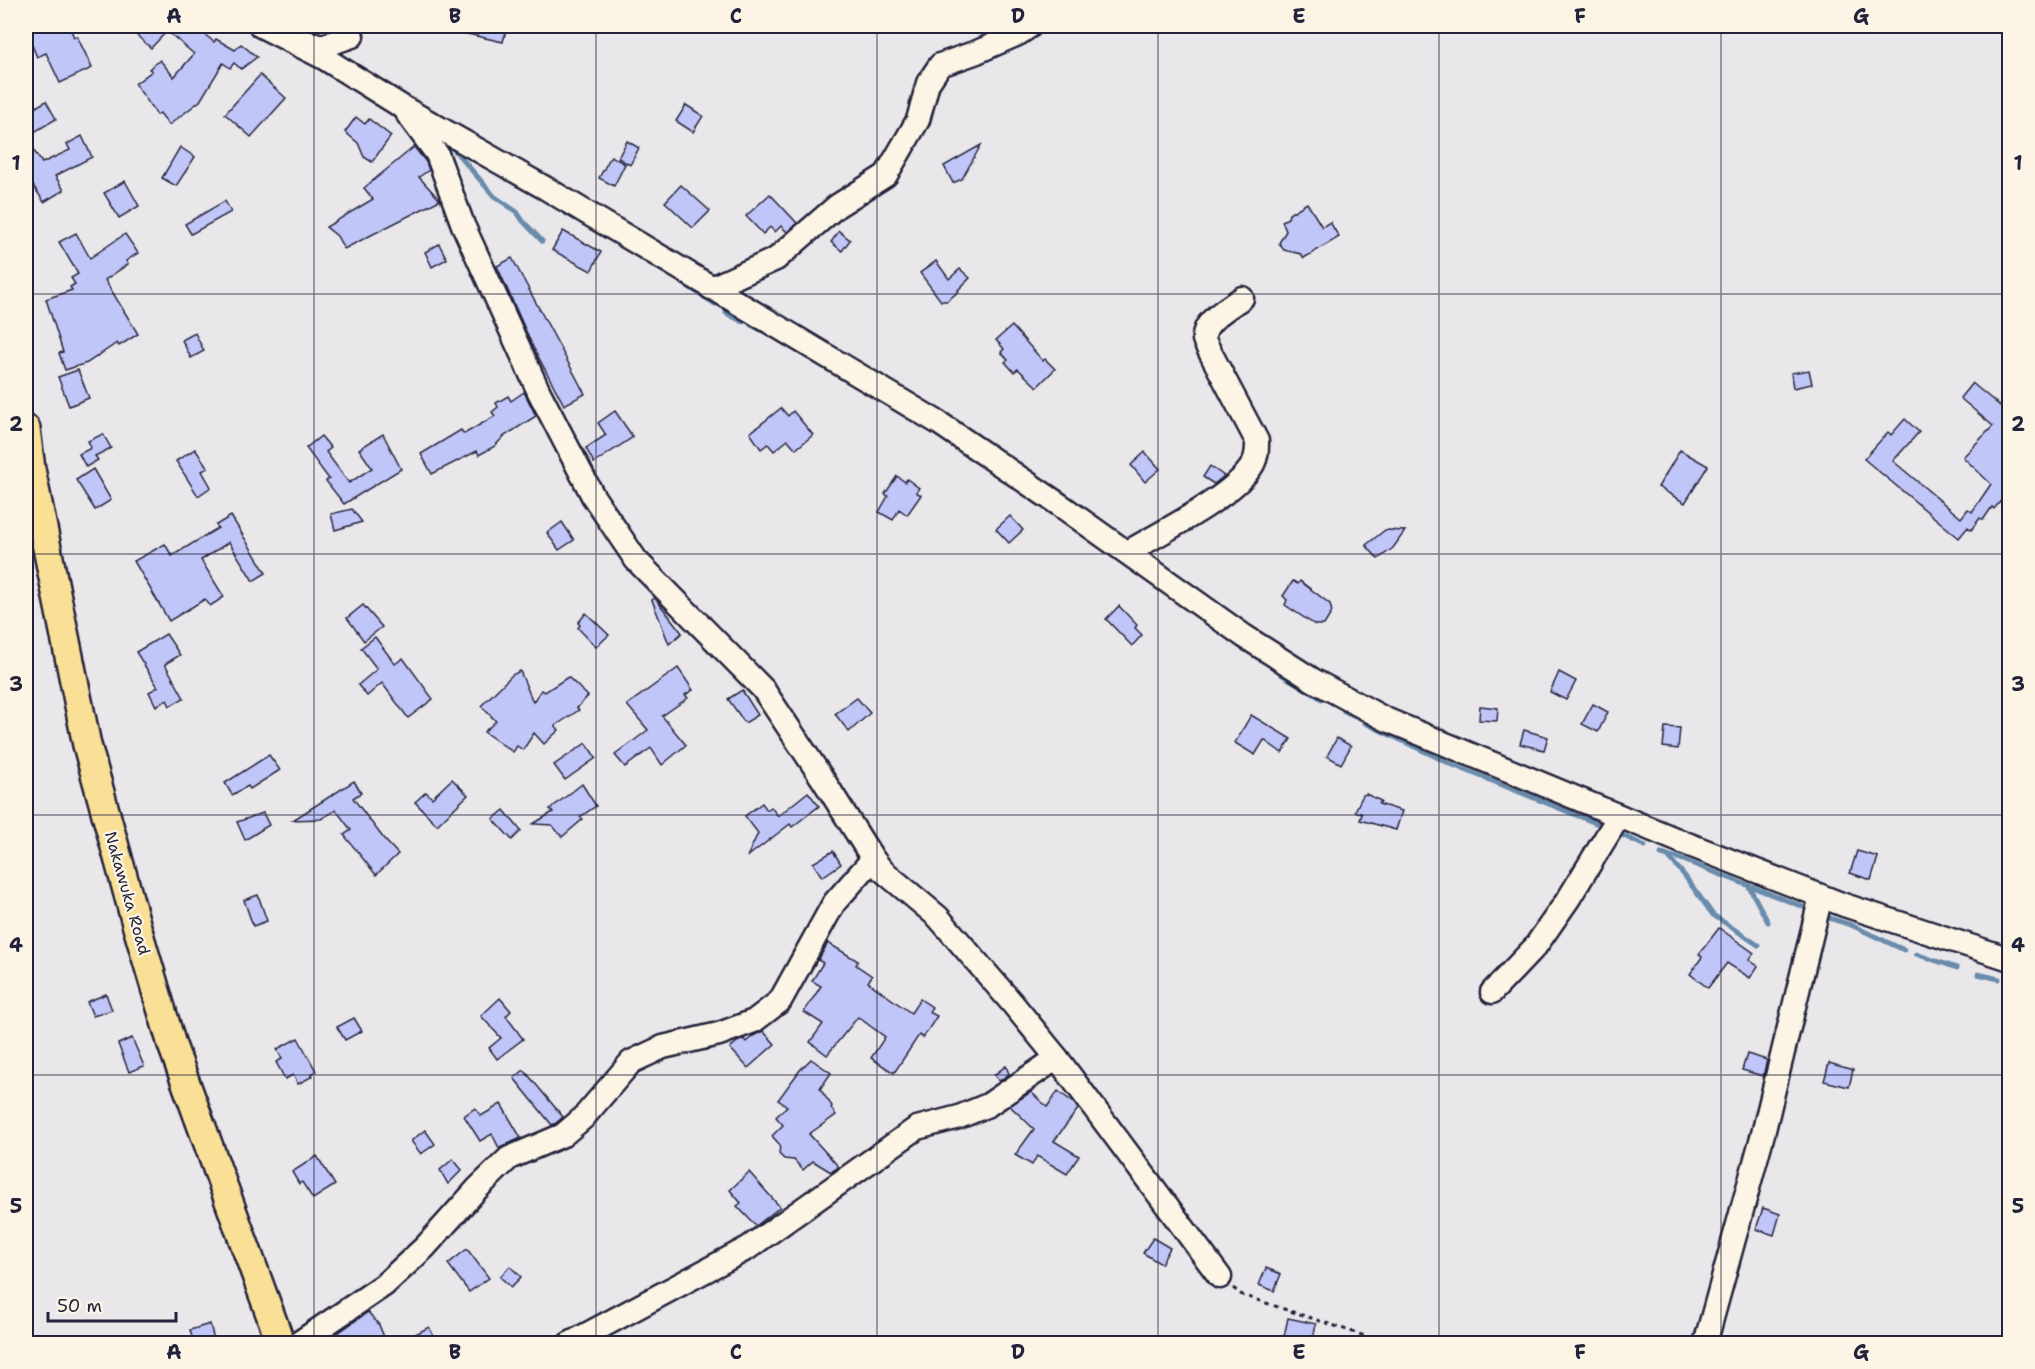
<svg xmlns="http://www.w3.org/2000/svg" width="2035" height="1369" viewBox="0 0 2035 1369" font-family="'Shantell Sans',sans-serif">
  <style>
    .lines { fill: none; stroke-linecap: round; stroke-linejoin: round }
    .stream { stroke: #698cac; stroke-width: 5 }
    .building { fill: #c0c6f8; stroke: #22223b; stroke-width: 1.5 }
    .minor-casing { stroke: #22223b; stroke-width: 27 }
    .major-casing { stroke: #22223b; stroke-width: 32 }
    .path { stroke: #22223b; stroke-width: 3; stroke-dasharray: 4.5 4.5; stroke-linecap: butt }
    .minor { stroke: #fcf5e5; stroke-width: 22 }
    .major { stroke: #fadf96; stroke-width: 27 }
    .grid { fill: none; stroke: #22223b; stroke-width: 1.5; stroke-opacity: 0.55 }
    .labels { text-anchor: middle; stroke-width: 4.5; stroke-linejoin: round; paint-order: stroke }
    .street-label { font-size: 16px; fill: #22223b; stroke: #fcf5e5 }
    .neatline { fill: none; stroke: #22223b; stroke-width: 2 }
    .grid-label { font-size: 20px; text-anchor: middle; font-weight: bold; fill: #22223b }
  </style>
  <rect width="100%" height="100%" fill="#eae7eb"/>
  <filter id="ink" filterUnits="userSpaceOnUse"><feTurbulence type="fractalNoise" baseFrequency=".0167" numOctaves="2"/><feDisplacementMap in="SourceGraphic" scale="12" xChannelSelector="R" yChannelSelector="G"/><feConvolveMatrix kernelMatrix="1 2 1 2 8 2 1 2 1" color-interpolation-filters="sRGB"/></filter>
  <g filter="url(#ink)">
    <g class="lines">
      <!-- stream -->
      <g class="stream">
        <path d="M450 145 494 196 517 212 523 221 542 241"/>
        <path d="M684 284 715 304"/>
        <path d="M726 313 743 322"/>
        <path d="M751 325 769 334"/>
        <path d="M1281 674 1322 699"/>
        <path d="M1344 711 1355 716"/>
        <path d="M1365 723 1453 765 1603 826"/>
        <path d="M1622 835 1645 846"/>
        <path d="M1661 854 1678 858 1811 910"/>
        <path d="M1668 856 1684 875 1713 915 1758 945"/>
        <path d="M1748 885 1768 922"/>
        <path d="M1823 916 1851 925 1904 950"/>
        <path d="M1916 954 1957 968"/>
        <path d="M1978 974 1999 979"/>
      </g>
    </g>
    <!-- building -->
    <g class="building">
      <path d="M32 26H69L74 37 77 36 92 68 60 83 46 53 37 57 26 31V28Z"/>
      <path d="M126 26H194L214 42 216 39 235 50 241 44 257 57 241 69 234 63 230 68 223 63 200 101 169 125 160 113 157 115 135 84 152 71 149 69 160 60 174 77 194 54 167 31 151 48Z"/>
      <path d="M455 26H507L503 42 454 31Z"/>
      <path d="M260 75 286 98 251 137 225 114Z"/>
      <path d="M46 101 56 119 26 137V113Z"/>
      <path d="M686 105 703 116 693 132 676 121Z"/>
      <path d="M356 117 365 124 369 119 391 136 372 162 364 157 358 143 345 132Z"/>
      <path d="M82 136 92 157 55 176 64 190 44 202 26 175V139L42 163 70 150 67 144Z"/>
      <path d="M627 141 639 148 630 165 618 158Z"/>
      <path d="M981 145 962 179 953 183 944 166Z"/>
      <path d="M180 147 195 157 176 186 162 178Z"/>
      <path d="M414 147 426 162 429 170 419 177 440 200 344 249 337 236 326 227 373 199 364 188Z"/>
      <path d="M611 156 625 164 614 186 599 178Z"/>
      <path d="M125 181 139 206 119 218 104 193Z"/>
      <path d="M681 185 710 211 693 228 665 202Z"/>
      <path d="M770 194 797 223 787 232 781 226 775 232 770 227 763 234 746 216Z"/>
      <path d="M225 201 231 212 191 234 185 224Z"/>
      <path d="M1307 203 1322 227 1330 222 1339 237 1304 258 1301 254 1284 250 1279 243 1286 231 1282 221 1288 218 1289 214Z"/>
      <path d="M563 231 601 252 591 271 552 250Z"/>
      <path d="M839 231 850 240 842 251 831 242Z"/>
      <path d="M76 233 90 258 125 234 138 253 126 261 128 264 105 280 138 334 119 346 117 343 87 363 65 370 59 353 63 352 46 299 72 290 70 287 75 284 71 278 78 274 59 242Z"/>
      <path d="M439 244 447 259 432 267 425 252Z"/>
      <path d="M512 258 585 394 564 405 533 347 497 266Z"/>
      <path d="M936 261 949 279 960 269 970 278 958 290 959 291 947 301H941L920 273Z"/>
      <path d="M1012 326 1043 361 1045 359 1055 369 1037 387 1018 369 1014 372 1005 362 1008 360 1001 352 1004 349 996 340Z"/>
      <path d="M195 333 204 351 191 358 182 340Z"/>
      <path d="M78 370 89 398 69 406 58 377Z"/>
      <path d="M1809 370 1812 384 1793 388 1791 373Z"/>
      <path d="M1972 383 2010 414V490L1994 509 1992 507 1983 520 1980 518 1971 530 1968 527 1959 538 1864 459 1888 432 1891 435 1905 419 1919 432 1893 461 1961 518 1968 509 1972 512 1991 484 1963 457 1993 426 1960 398Z"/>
      <path d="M524 392 536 416 503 437 495 446 479 455 477 451 432 474 421 454 461 430 464 434 495 416 492 412 498 407 496 403 508 396 511 401Z"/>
      <path d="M781 408 788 416 793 411 813 435 796 449 788 440 774 451 768 444 761 449 750 433Z"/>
      <path d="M615 411 633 437 594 463 586 448 606 435 598 423Z"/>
      <path d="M103 434 111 448 95 456 98 460 86 467 79 454 91 448 88 441Z"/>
      <path d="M383 434 401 469 344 504 326 481 329 479 306 448 321 436 331 448 326 452 349 483 372 468 359 449Z"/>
      <path d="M195 449 208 468 202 471 211 487 198 496 176 461Z"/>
      <path d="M1680 450 1708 466 1685 503 1658 487Z"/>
      <path d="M1145 452 1160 469 1145 482 1131 465Z"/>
      <path d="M1210 466 1224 476 1214 484 1203 477Z"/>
      <path d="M93 469 111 500 95 510 76 480Z"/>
      <path d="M897 476 905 482 907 479 919 488 916 492 921 495 907 515 899 509 893 520 879 512 888 496 885 494Z"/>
      <path d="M352 509 362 522 335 530 331 514Z"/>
      <path d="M231 516 266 573 253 581 229 542 201 560 224 597 210 606 205 599 169 621 134 561 165 544 172 556 218 528 216 525Z"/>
      <path d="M1010 516 1023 530 1009 543 996 529Z"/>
      <path d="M562 522 574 540 559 550 547 533Z"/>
      <path d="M1385 530 1405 531 1393 548 1378 559 1366 545Z"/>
      <path d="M1293 581 1298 584 1300 581 1330 604 1332 612 1324 625H1315L1285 605 1287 600 1283 596Z"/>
      <path d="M655 598 682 633 669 644 652 600Z"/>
      <path d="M363 605 382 627 364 641 347 618Z"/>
      <path d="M1119 606 1137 625 1135 628 1142 635 1132 646 1106 619Z"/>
      <path d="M586 613 609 635 596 647 578 628 580 625 578 623Z"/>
      <path d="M166 634 180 655 165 664 184 698 170 706 167 700 156 706 149 692 158 687 136 652Z"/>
      <path d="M375 637 395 664 403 658 433 699 408 718 382 683 367 696 358 685 377 669 361 648Z"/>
      <path d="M678 668 693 690 685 695 688 698 662 716 686 745 662 765 651 748 625 767 615 755 648 730 627 705Z"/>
      <path d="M520 671 533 702 541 690 545 692 568 677 588 696 577 708 579 710 555 726 559 730 544 744 534 733 523 750 517 746 513 752 484 732 496 721 481 706 512 675Z"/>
      <path d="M1559 672 1576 681 1566 700 1550 692Z"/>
      <path d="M742 690 758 715 745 723 728 699Z"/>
      <path d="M857 698 870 713 849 732 835 714Z"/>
      <path d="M1593 704 1608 712 1598 732 1582 724Z"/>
      <path d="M1480 706 1498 708 1497 721 1479 720Z"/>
      <path d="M1251 715 1291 739 1282 753 1264 740 1255 755 1235 743Z"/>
      <path d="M1665 727 1680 728 1678 749 1663 747Z"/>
      <path d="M1524 730 1548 737 1544 750 1520 744Z"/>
      <path d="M1337 738 1351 746 1341 764 1327 756Z"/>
      <path d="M586 743 596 758 565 780 554 765Z"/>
      <path d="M269 755 280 770 250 789 248 786 232 795 225 783Z"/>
      <path d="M452 779 468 795 437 825 415 802 426 792 432 798Z"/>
      <path d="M354 781 361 793 353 798 384 839 398 854 376 875 344 835 351 830 336 810 321 819 293 820Z"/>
      <path d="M582 784 596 806 580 817 583 819 562 837 552 825 533 824 553 812 550 809Z"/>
      <path d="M808 792 819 806 792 827 790 824 747 857 758 833 745 816 762 803 767 810 771 807 778 816Z"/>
      <path d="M1366 794 1381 801 1379 804 1402 811 1396 830 1360 820 1362 814 1355 811 1363 795Z"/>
      <path d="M504 810 521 831 512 840 493 819Z"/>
      <path d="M263 813 269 825 245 840 237 822Z"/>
      <path d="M833 851 841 864 822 877 813 863Z"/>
      <path d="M1857 851 1878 857 1871 880 1850 873Z"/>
      <path d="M258 895 267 921 253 926 244 900Z"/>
      <path d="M1719 928 1754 953 1749 960 1758 966 1750 978 1727 963 1708 988 1690 974 1702 957 1699 954Z"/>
      <path d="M828 943 858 961 856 965 872 976 868 982 911 1013 920 999 932 1007 929 1012 937 1016 923 1038 919 1035 894 1073 871 1058 885 1037 858 1017 827 1055 810 1042 823 1024 804 1012 821 986 812 981 823 963 818 960Z"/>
      <path d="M106 994 112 1010 93 1016 87 1002Z"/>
      <path d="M500 998 511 1011 506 1016 523 1039 497 1059 489 1048 501 1038 481 1016Z"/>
      <path d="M354 1018 362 1031 345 1040 337 1027Z"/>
      <path d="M763 1031 775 1044 748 1068 730 1048 737 1042 744 1039 746 1042 753 1036Z"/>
      <path d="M132 1038 144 1066 129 1072 118 1044Z"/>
      <path d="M298 1038 316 1071 312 1074 313 1076 298 1084 293 1075 285 1079 276 1062 282 1059 277 1049Z"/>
      <path d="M1747 1054 1767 1060 1763 1076 1742 1070Z"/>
      <path d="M811 1059 831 1073 820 1089 832 1106 831 1108 836 1115 809 1134 839 1167 831 1172 813 1161 803 1170 794 1160 784 1159 779 1154 780 1145 772 1136 783 1125 776 1117 787 1106 778 1100 800 1070Z"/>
      <path d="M1829 1063 1853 1070 1849 1087 1824 1081Z"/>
      <path d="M1006 1066 1009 1074 999 1081 994 1075Z"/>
      <path d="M524 1070 563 1117 556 1123 552 1125 514 1078Z"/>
      <path d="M1058 1091 1074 1103 1078 1109 1054 1141 1079 1156 1067 1174 1037 1156 1032 1165 1015 1155 1034 1129 1010 1106 1031 1092 1047 1107Z"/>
      <path d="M501 1104 521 1138 499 1148 492 1134 480 1141 464 1116 475 1108 481 1116Z"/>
      <path d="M425 1130 435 1144 421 1154 411 1141Z"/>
      <path d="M317 1156 335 1185 313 1199 302 1182 299 1184 292 1172Z"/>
      <path d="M453 1159 462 1170 448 1184 440 1170Z"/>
      <path d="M749 1172 780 1207 756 1226 737 1206 741 1203 730 1190Z"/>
      <path d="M1763 1208 1780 1214 1774 1235 1756 1229Z"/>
      <path d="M1153 1238 1170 1248 1161 1264 1143 1253Z"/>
      <path d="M467 1249 489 1278 469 1292 448 1264Z"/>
      <path d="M510 1266 521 1277 511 1287 500 1277Z"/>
      <path d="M1266 1268 1281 1274 1274 1291 1259 1285Z"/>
      <path d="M368 1312 379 1325 387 1344H343L338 1333Z"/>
      <path d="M1288 1318 1316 1324 1312 1344 1283 1341Z"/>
      <path d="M210 1324 215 1344H194L190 1330Z"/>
      <path d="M429 1327 437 1344H396Z"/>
    </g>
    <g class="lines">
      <!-- minor casing -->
      <g class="minor-casing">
        <g id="minor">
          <path d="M261 26 324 58 404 108 547 189 939 423 1060 505 1244 636 1313 680 1385 719 1682 842 1844 905 2010 959"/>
          <path d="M302 41 323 46 352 36"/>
          <path d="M408 115 437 154 463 225 539 392 593 496 636 560 763 689 824 781 873 859 882 870 938 917 1013 1004 1057 1058 1220 1277"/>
          <path d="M711 288 776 259 837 206 886 175 918 120 928 83 940 65 977 52 1018 34 1030 26"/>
          <path d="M1128 552C1160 533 1236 495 1253 464 1257 456 1257 450 1257 441L1210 352C1208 348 1205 343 1204 339 1202 321 1230 307 1242 298"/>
          <path d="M1492 992 1535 947 1569 898 1619 816"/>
          <path d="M297 1344 384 1285 425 1247 477 1189 509 1158 563 1135 583 1118 631 1062 663 1047 719 1034 754 1021 780 1001 834 903 873 859"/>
          <path d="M569 1344 748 1248 917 1128 959 1117 988 1105 1057 1058"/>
          <path d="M1705 1344 1764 1130 1821 896"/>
        </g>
      </g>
      <!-- major casing -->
      <g class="major-casing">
        <path id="major" d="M26 429 31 469 87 745 137 927 172 1045 281 1344"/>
      </g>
      <!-- path -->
      <path class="path" d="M1233 1288 1242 1295 1389 1344"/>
      <!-- minor -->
      <use href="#minor" class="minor"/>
      <!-- major -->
      <use href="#major" class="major"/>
    </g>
  </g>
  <!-- grid -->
  <path class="grid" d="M314 26V1344M596 26V1344M877 26V1344M1158 26V1344M1439 26V1344M1721 26V1344M26 294H2010M26 554H2010M26 815H2010M26 1075H2010"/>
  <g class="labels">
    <!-- street labels -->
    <g class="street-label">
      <text transform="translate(128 893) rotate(74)" y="6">Nakawuka Road</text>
    </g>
  </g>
  <!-- margin -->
  <rect width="2035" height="1369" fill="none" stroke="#fcf5e5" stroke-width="66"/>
  <!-- scale -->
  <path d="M48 1312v9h128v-9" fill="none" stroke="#22223b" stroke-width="3"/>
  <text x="57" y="1312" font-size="18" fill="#22223b" stroke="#fcf5e5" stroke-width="4.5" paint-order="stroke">50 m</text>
  <rect x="33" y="33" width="1969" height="1303" class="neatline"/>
  <g class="grid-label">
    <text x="174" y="23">A</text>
    <text x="455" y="23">B</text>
    <text x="736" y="23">C</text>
    <text x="1018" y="23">D</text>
    <text x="1299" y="23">E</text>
    <text x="1580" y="23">F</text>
    <text x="1861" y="23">G</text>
    <text x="16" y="170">1</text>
    <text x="2018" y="170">1</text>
    <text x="16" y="431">2</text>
    <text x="2018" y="431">2</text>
    <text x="16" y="691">3</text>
    <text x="2018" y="691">3</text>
    <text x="16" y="952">4</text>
    <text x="2018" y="952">4</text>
    <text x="16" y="1213">5</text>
    <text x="2018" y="1213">5</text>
    <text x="174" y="1359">A</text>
    <text x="455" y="1359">B</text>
    <text x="736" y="1359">C</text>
    <text x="1018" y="1359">D</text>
    <text x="1299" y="1359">E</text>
    <text x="1580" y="1359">F</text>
    <text x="1861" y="1359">G</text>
  </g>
</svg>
